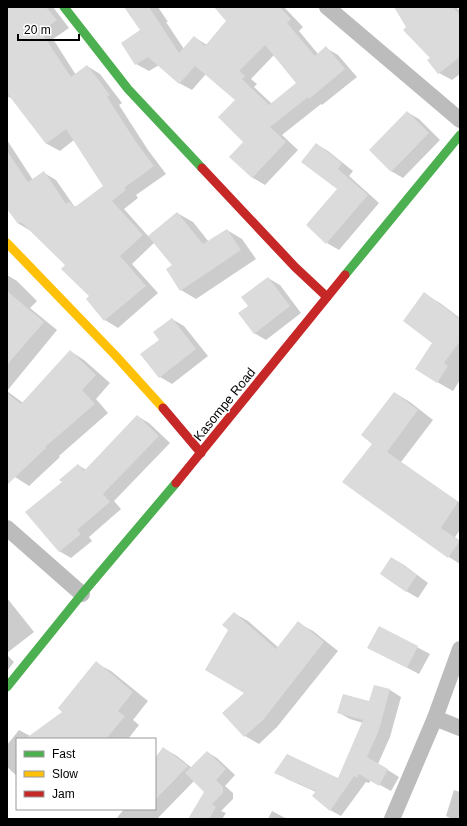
<svg xmlns="http://www.w3.org/2000/svg" width="467" height="826" viewBox="0 0 467 826" font-family="Arial,sans-serif">
  <style>
    .shadow { fill: #0003; fill-rule: evenodd }
    .building { fill: #dbdbdb; fill-rule: evenodd }
    .lines { fill: none; stroke-linecap: round; stroke-linejoin: round }
    .street { stroke: #bcbcbc; stroke-width: 16 }
    .fast { stroke: #4caf50; stroke-width: 9 }
    .slow { stroke: #ffc107; stroke-width: 9 }
    .jam { stroke: #c62828; stroke-width: 9 }
    .labels { text-anchor: middle; stroke-width: 3; stroke-linejoin: round; paint-order: stroke }
    .street-label { font-size: 13px; fill: #000; stroke: #fff }
  </style>
  <rect width="100%" height="100%" fill="#fff"/>
  <!-- shadow -->
  <g class="shadow">
    <path d="M16 7H53L69 28 53 39 76 75 87 66 100 74 122 103 119 105 148 150 166 174 136 195 138 198 124 209 149 237 177 213 193 222 209 242 227 230 242 239 256 259 196 299 181 290 173 266 154 243 132 264 158 293 118 328 105 320 90 296 66 265 31 231 19 224 7 207V140L33 180 44 173 56 180 74 206 77 207 104 186 74 140 60 151 47 144 13 99 7 96V14Z"/>
    <path d="M126 7H158L168 22H166L184 49 194 37 207 45 227 21 215 7H284L303 27 299 31 318 54 326 48 338 55 357 77 322 105 321 104 282 135 298 150 265 185 253 178 231 157 244 142 236 100 206 74 192 90 179 83 159 65 149 71 136 64 141 31ZM274 55 298 83 272 104 254 87 257 84 251 79Z"/>
    <path d="M395 7H456L460 11V74L452 80 439 73 431 58 407 27Z"/>
    <path d="M407 112 419 119 440 140 403 178 391 171Z"/>
    <path d="M316 144 328 151 353 171 349 176 379 203 339 250 327 243 338 189Z"/>
    <path d="M7 275 17 281 37 301 30 308 57 330 7 391Z"/>
    <path d="M268 278 280 285 301 313 266 340 254 333 249 306Z"/>
    <path d="M424 294 440 303 460 318V371L459 373 460 374V380L453 391 437 382 433 342Z"/>
    <path d="M172 319 184 326 208 356 172 384 160 377V340Z"/>
    <path d="M70 351 84 360 110 383 96 399 108 413 59 456 60 457 29 486 15 477 7 469V391L23 403Z"/>
    <path d="M395 393 410 402 433 420 401 462 460 503V530L455 537 460 541V564L449 557 373 443Z"/>
    <path d="M137 416 149 423 170 443 114 501 121 509 89 537 92 541 71 558 59 551 78 465 86 470Z"/>
    <path d="M392 558 404 565 428 583 418 598 406 591Z"/>
    <path d="M7 598 34 632 7 653Z"/>
    <path d="M234 613 248 621 279 648 298 623 313 631 338 651 277 727 259 744 245 736 246 693Z"/>
    <path d="M379 627 430 654 419 674 381 654Z"/>
    <path d="M7 655 14 662 7 671Z"/>
    <path d="M96 663 111 671 148 701 133 720 139 725 128 739H17V776L7 767V745L19 730 30 736 63 712Z"/>
    <path d="M390 690 401 697 390 737 378 764 399 777 391 791 371 780 369 783 366 782 341 816 330 810 316 792 287 779 276 772 338 779 363 723 350 719 339 713 370 702Z"/>
    <path d="M163 748 177 756 192 768 207 752 217 758 235 775 225 786 233 793V799L221 811 226 813 222 819H190L205 792 194 781 157 819H116L124 809H155V759Z"/>
    <path d="M454 790 460 792V819H452L446 816Z"/>
    <path d="M272 811 287 819H268Z"/>
  </g>
  <!-- building -->
  <g class="building">
    <path d="M7 7H46L57 20 41 32 71 77 87 65 110 95 107 97 136 142 154 166 124 188 126 190 112 201 143 235 120 256 146 286 104 321 86 299 89 296 61 269 65 265 21 222 18 224 7 209V151L28 182 44 171 66 204 69 202 75 207 103 186 66 129 46 144 7 93Z"/>
    <path d="M124 7H149L179 53 194 36 205 46 226 21 214 7H280L291 19 287 23 315 56 326 46 345 69 309 99 308 97 270 127 286 142 252 178 229 157 243 142 218 117 235 100 195 66 179 84 148 57 135 65 121 43 140 30ZM265 45 296 83 269 105 242 79 245 76 239 71Z"/>
    <path d="M394 7H452L460 15V57L438 74 427 60 430 58 403 30 406 27Z"/>
    <path d="M407 111 429 133 391 172 369 150Z"/>
    <path d="M316 143 342 163 338 169 368 195 326 244 306 225 337 189 301 162Z"/>
    <path d="M177 212 203 244 227 229 241 250 180 291 166 269 172 265 148 236Z"/>
    <path d="M268 277 290 306 254 334 238 313 248 306 241 297Z"/>
    <path d="M7 291 44 322 7 365Z"/>
    <path d="M424 292 460 319V341L444 363 448 366 437 383 415 369 432 343 403 321Z"/>
    <path d="M172 318 196 349 159 378 140 354 159 340 153 332Z"/>
    <path d="M70 350 96 375 82 390 95 404 45 447 46 448 7 485V393L21 404Z"/>
    <path d="M394 392 418 410 387 452 458 502 441 528 460 541 448 558 364 498 342 482 372 444 361 435Z"/>
    <path d="M137 415 159 436 103 494 110 502 77 530 81 534 59 552 25 512 62 482 59 480 78 464 84 471Z"/>
    <path d="M391 557 417 575 406 592 380 574Z"/>
    <path d="M234 612 276 649 298 621 324 642 263 720 244 737 222 713 244 693 205 670 228 630 222 625Z"/>
    <path d="M379 626 418 646 407 668 367 648Z"/>
    <path d="M96 661 133 692 118 711 125 716 106 739H25L62 712 58 708Z"/>
    <path d="M374 685 390 689 379 730 367 757 388 769 379 786 359 774 357 778 354 776 330 811 312 796 316 791 274 773 287 754 338 778 363 720 337 713 343 694 369 701Z"/>
    <path d="M163 747 188 766 155 800V758Z"/>
    <path d="M207 751 226 769 216 780 223 787V793L212 804 216 807 209 819H188L204 792 185 773Z"/>
  </g>
  <g class="lines">
    <!-- street -->
    <g class="street">
      <path d="M327 7 460 120"/>
      <path d="M7 528 82 594"/>
      <path d="M435 718 460 728"/>
      <path d="M392 819 435 718 460 649"/>
    </g>
    <!-- fast -->
    <g class="fast">
      <path d="M64 7 128 89 202 168"/>
      <path d="M345 275 460 135"/>
      <path d="M7 687 82 594 176 483"/>
    </g>
    <!-- slow -->
    <path class="slow" d="M7 243 115 355 163 408"/>
    <!-- jam -->
    <g class="jam">
      <path d="M202 168 295 267 327 297"/>
      <path d="M163 408 201 453"/>
      <path d="M176 483 345 275"/>
    </g>
  </g>
  <g class="labels">
    <!-- street labels -->
    <g class="street-label">
      <text transform="translate(224 404) rotate(-51)" y="5">Kasompe Road</text>
    </g>
  </g>
  <!-- border -->
  <rect width="467" height="826" fill="none" stroke="#000000" stroke-width="16"/>
  <!-- legend -->
  <rect x="16" y="738" width="140" height="72" fill="#ffffff" stroke="#999999"/>
  <rect x="24" y="751" width="20" height="6" fill="#4caf50" stroke="#999999"/>
  <text x="52" y="758" font-size="12" fill="#000000">Fast</text>
  <rect x="24" y="771" width="20" height="6" fill="#ffc107" stroke="#999999"/>
  <text x="52" y="778" font-size="12" fill="#000000">Slow</text>
  <rect x="24" y="791" width="20" height="6" fill="#c62828" stroke="#999999"/>
  <text x="52" y="798" font-size="12" fill="#000000">Jam</text>
  <!-- scale -->
  <path d="M18 34v6h61v-6" fill="none" stroke="#000000" stroke-width="2"/>
  <text x="24" y="34" font-size="12" fill="#000000" stroke="#ffffff" stroke-width="3" paint-order="stroke">20 m</text>
</svg>
